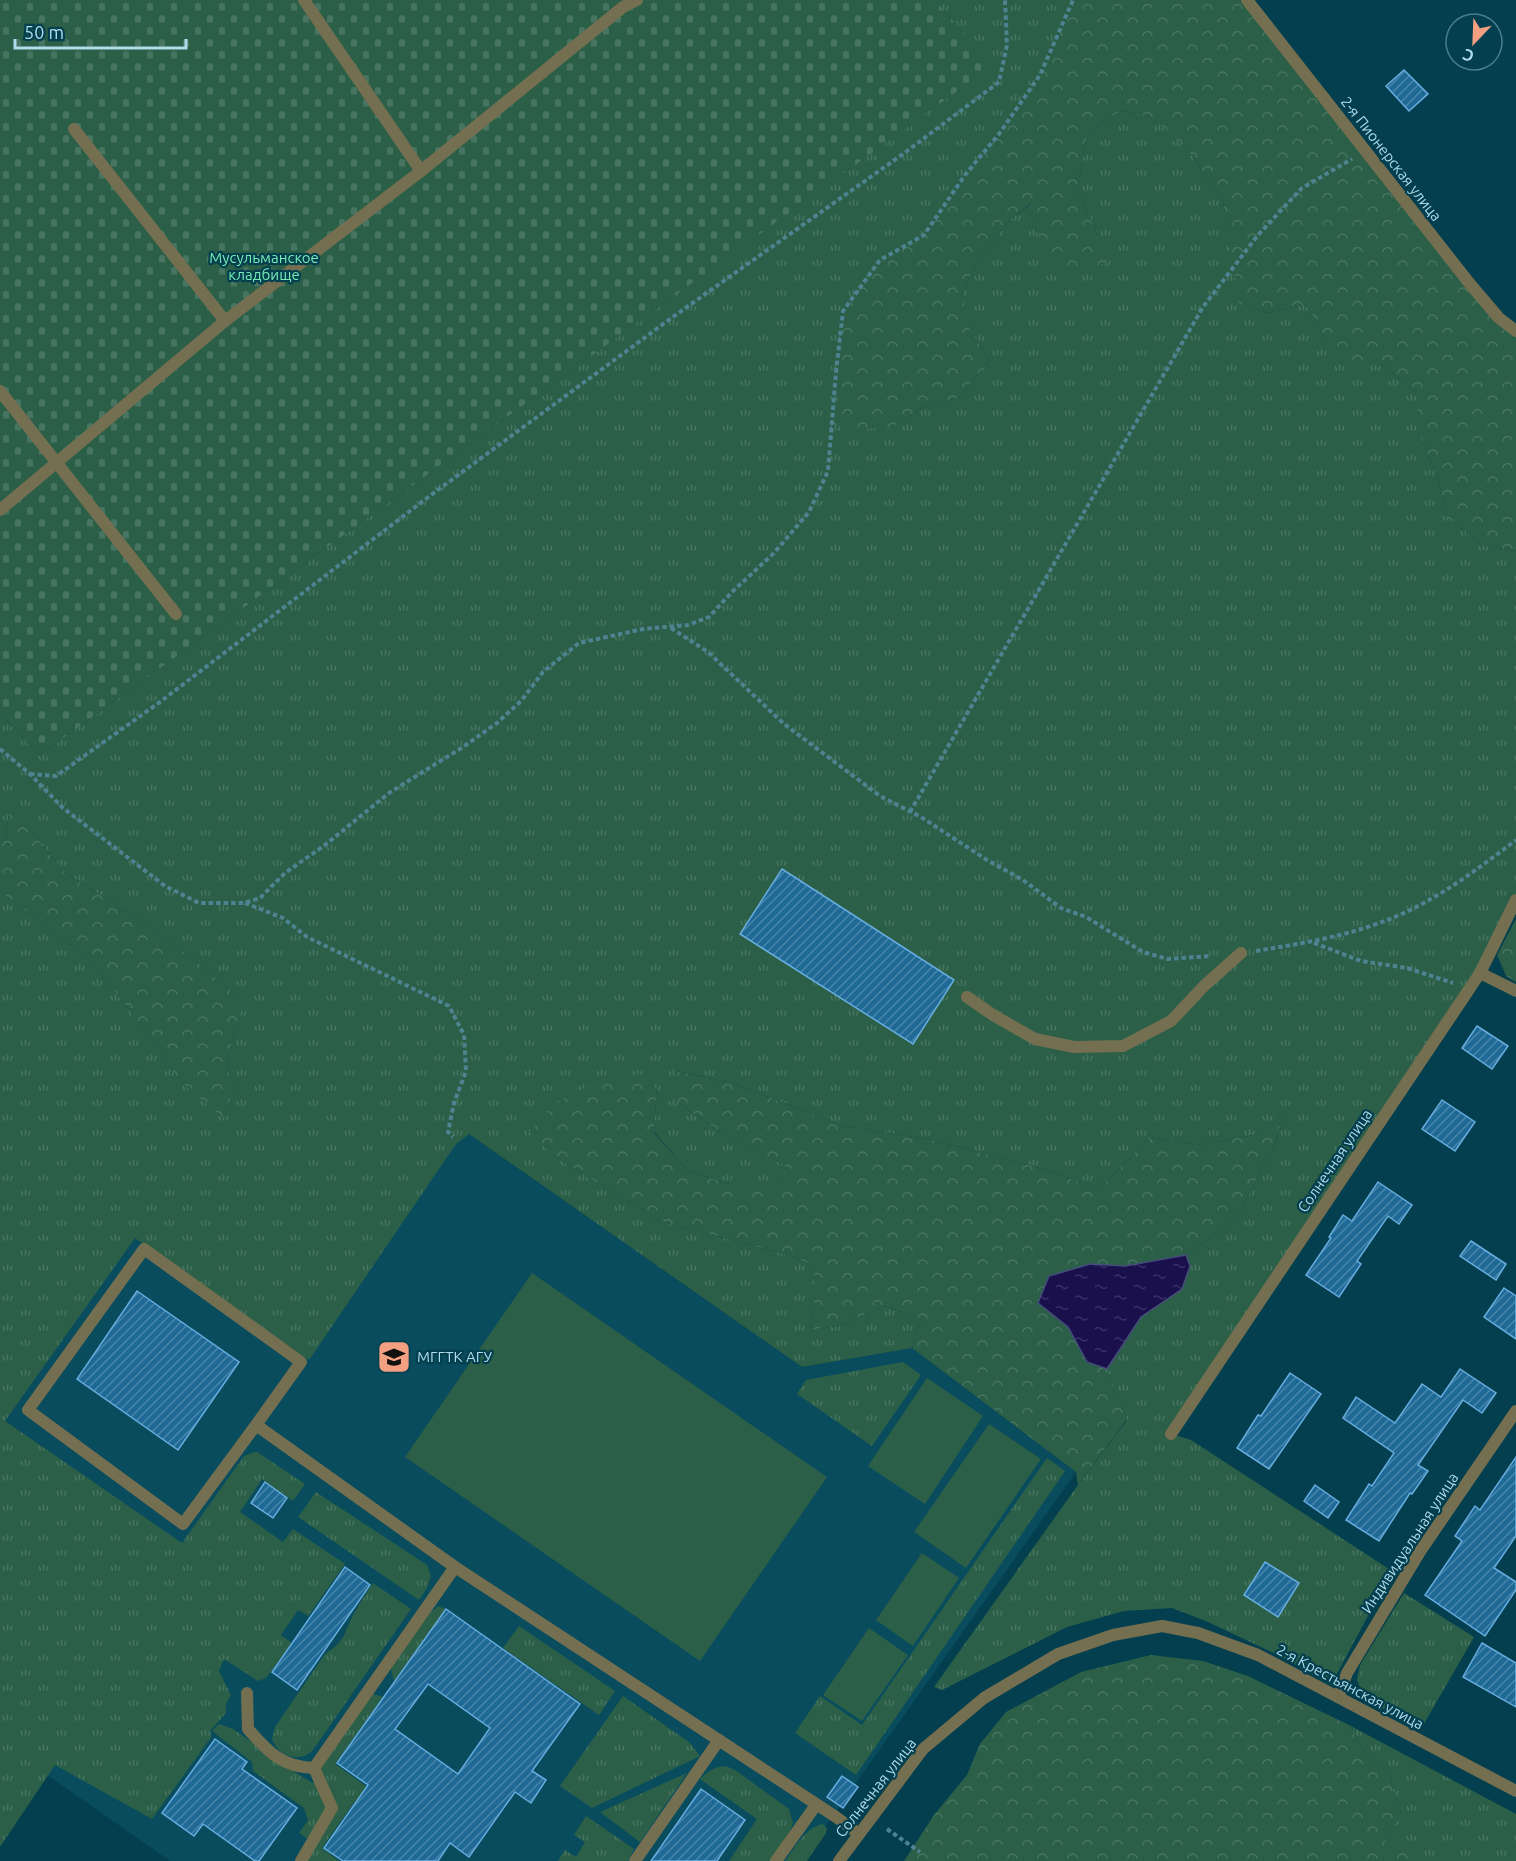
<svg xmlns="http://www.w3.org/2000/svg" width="1516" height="1861" viewBox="0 0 1516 1861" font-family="Ubuntu,sans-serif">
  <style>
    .built { fill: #084c5d }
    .grass { fill: url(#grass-tufts) }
    .forest { fill: url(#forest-crowns) }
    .cemetery { fill: url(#cemetery-stones) }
    .park { fill: #2b5f47 }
    .water { fill: url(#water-ripples); stroke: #464d7c; stroke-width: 1.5 }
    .building { fill: url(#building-hatch); stroke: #67addf; stroke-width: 1.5; fill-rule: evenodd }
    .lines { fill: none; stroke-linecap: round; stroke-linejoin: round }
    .path { stroke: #4e8392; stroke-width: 4; stroke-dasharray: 4.5 3; stroke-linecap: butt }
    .service { stroke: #746f51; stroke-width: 12 }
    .minor { stroke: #746f51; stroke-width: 12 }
    .labels { text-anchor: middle; stroke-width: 4.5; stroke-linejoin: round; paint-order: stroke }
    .street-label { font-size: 15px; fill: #b0dceb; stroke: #033f4e }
    .park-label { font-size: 15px; fill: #77edb5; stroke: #033f4e }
    .poi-label { font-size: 15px; fill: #b0dceb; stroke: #033f4e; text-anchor: start }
  </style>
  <defs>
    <pattern id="grass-tufts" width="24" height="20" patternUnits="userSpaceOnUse" patternTransform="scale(1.5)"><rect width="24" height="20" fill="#2b5f47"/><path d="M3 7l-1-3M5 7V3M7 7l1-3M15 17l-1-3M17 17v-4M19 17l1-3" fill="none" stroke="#477562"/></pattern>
    <pattern id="forest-crowns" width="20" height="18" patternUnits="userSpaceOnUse" patternTransform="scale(1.5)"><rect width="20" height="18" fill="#2b5f47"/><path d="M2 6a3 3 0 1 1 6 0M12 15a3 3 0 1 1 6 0" fill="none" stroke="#477562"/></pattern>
    <pattern id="cemetery-stones" width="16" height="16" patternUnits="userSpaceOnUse" patternTransform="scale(1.5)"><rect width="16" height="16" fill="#2b5f47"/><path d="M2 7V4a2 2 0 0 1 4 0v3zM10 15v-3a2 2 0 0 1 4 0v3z" fill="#477562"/></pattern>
    <pattern id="water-ripples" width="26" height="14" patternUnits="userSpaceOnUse" patternTransform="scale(1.5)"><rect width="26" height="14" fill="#19104c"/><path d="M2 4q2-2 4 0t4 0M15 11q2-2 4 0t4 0" fill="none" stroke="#383266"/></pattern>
    <pattern id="building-hatch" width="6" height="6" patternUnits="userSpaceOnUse" patternTransform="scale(1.5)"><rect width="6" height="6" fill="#1f6997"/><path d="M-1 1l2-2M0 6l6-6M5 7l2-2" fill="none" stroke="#4785ab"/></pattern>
  </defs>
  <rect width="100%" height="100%" fill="#033f4e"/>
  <!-- built -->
  <path class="built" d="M0 835 469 1134 802 1367 912 1348 1076 1472 801 1861H170L0 1742Z"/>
  <!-- grass -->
  <g class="grass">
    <path d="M935 0H1073L1040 75 999 134 965 175 924 235 880 260 891 428 923 407 959 398 989 360 964 319V288L981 256 1011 219 1031 204 1037 231 1097 235 1077 189 1086 140 1100 124 1121 111 1153 117 1187 149 1223 201 1240 304 1268 313 1306 304 1326 340 1381 364 1418 393V432L1437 476 1448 518 1482 545 1516 551V900L1480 973 1172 1434 1191 1440 1392 1571 1331 1685 1280 1656 1208 1622 1172 1608 1124 1611 1067 1627 942 1690 934 1687 1078 1485 1127 1420 1107 1369 1141 1317 1182 1289 1190 1266 1186 1255 1236 1219 1275 1144 1281 1118 1254 1135 1198 1145 1149 1138 1111 1177 1096 1188 1043 1169 927 1139 842 1126 735 1084 677 1071V1102L723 1134 794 1170 779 1184H729L688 1171 654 1132 657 1089 551 1154 660 1221 791 1256 814 1266V1301L811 1330 838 1326 885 1306 921 1319 912 1348 802 1367 469 1134 456 1144 309 1360 135 1238 5 1421 182 1543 244 1456 254 1452H257L305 1484 293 1501 262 1479 240 1512 283 1542 293 1529 345 1564 308 1616 298 1610 281 1635 292 1643 266 1678 258 1681 224 1659 219 1671 231 1695 226 1704V1713L210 1731 212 1736 152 1819 55 1765 0 1847V891L89 959 155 1042 178 1079 223 1117 234 1088 227 1066 234 1031 244 1003 194 959 120 907 65 873 34 834 9 810 6 837 0 844V714L40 755 991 66Z"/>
    <path d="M903 1362 921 1375 872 1446 797 1394 806 1380Z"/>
    <path d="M1047 1458 1065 1471 856 1775 795 1733 820 1696 862 1725Z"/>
    <path d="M316 1492 427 1565 431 1576 427 1588 419 1600 298 1517Z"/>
    <path d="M373 1583 411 1609 313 1750C299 1764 278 1756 272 1739L275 1727 325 1654C348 1639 343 1632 355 1612 360 1602 367 1592 373 1583Z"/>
    <path d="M1404 1593 1474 1637 1421 1729 1365 1699 1357 1680 1360 1665Z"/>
    <path d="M438 1606 446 1609 394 1681 391 1670 392 1666 431 1612Z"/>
    <path d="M519 1626 615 1691 599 1715 503 1648Z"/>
    <path d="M373 1694 383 1697 335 1764 433 1834 422 1849 355 1801 322 1848 339 1861H304L315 1844 299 1833 308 1820 304 1808 253 1771 252 1762 212 1731 219 1724 233 1729 288 1768 313 1783 323 1781 318 1769Z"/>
    <path d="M623 1696 689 1742 700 1756 592 1808 560 1786Z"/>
    <path d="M1349 1725 1516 1814V1861H1414L1385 1840 1401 1811 1393 1791 1390 1776 1363 1749Z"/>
    <path d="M726 1766 735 1770 789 1809 793 1823 789 1833 770 1861H729L757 1819 700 1779C708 1771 714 1767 726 1766Z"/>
    <path d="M687 1773 640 1842 600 1812Z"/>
    <path d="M586 1816 634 1849 628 1861H558L565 1850 576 1857 585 1842 574 1835Z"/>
    <path d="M823 1824 827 1829 826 1833 807 1861H785C796 1846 805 1828 823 1824Z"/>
  </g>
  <!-- forest -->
  <g class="forest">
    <path d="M1073 0H1247L1366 152 1516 331V551L1482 545 1448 518 1437 476 1418 432V393L1381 364 1351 367 1326 340 1306 304 1268 313 1239 304 1223 201 1187 149 1152 117 1121 111 1100 124 1086 140 1077 189 1097 235 1106 263 1070 277 1045 261 1030 204 1011 219 981 256 964 288V319L989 360 959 398 923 407 891 428 857 429 831 424 843 311 880 260 924 235 965 175 999 134 1040 75Z"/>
    <path d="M9 809 34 834 65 873 120 907 194 959 244 1003 234 1031 227 1066 234 1088 223 1118 178 1079 155 1042 89 959 0 891V844L6 837Z"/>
    <path d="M1516 919V982L1506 976 1497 955Z"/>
    <path d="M676 1071 735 1084 842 1126 927 1139 1043 1169 1096 1188 1111 1177 1149 1138 1198 1145 1254 1135 1281 1118 1275 1144 1236 1219 1186 1255 1125 1266 1090 1264 1039 1303 1068 1327 1087 1362 1107 1369 1127 1419 1078 1485 1076 1472 912 1348 921 1319 885 1306 838 1326 811 1330 814 1301V1266L791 1256 660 1221 551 1154 529 1132 556 1102 591 1085 640 1074 657 1089 654 1133 688 1171 729 1184H779L793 1170 723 1134 677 1102Z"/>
    <path d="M1151 1655 1203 1661 1248 1676 1349 1725 1363 1749 1390 1776 1393 1791 1401 1811 1385 1840 1401 1851 1414 1850 1417 1861H904L934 1815 967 1775 980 1744 1006 1712 1081 1672Z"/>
  </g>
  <!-- cemetery -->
  <path class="cemetery" d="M0 0H935L992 66 40 755 0 714Z"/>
  <!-- park -->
  <g class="park">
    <path d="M532 1273 827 1477 700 1661 405 1457Z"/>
    <path d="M927 1378 983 1416 925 1504 868 1466Z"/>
    <path d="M989 1424 1041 1459 966 1568 914 1532Z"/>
    <path d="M922 1553 959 1578 913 1646 876 1620Z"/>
    <path d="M869 1628 908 1655 862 1721 823 1695Z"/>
  </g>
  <!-- water -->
  <path class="water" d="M1186 1255 1190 1266 1182 1289 1141 1317 1107 1369 1087 1362 1068 1327 1038 1303 1049 1276 1090 1264 1125 1266Z"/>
  <!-- building -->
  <g class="building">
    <path d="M1404 70 1428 94 1409 111 1386 86Z"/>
    <path d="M782 869 954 980 913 1044 740 934Z"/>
    <path d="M1477 1026 1508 1046 1492 1069 1462 1048Z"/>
    <path d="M1442 1100 1475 1122 1455 1151 1422 1129Z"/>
    <path d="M1378 1182 1412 1205 1399 1224 1388 1216 1357 1261 1361 1264 1339 1297 1306 1275 1331 1238 1329 1237 1343 1215 1352 1221Z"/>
    <path d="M1471 1241 1506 1264 1496 1280 1460 1256Z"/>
    <path d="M1504 1288 1516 1296V1339L1484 1317Z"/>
    <path d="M137 1291 239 1362 178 1450 77 1379Z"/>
    <path d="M1460 1369 1496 1393 1482 1413 1463 1400 1418 1465 1428 1471 1412 1494 1410 1493 1379 1541 1346 1520 1369 1484 1372 1486 1394 1453 1343 1418 1356 1397 1395 1423 1422 1384 1441 1397Z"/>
    <path d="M1290 1373 1321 1394 1269 1469 1237 1448 1258 1415 1261 1416Z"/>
    <path d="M1516 1457V1536L1494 1568 1516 1582V1590L1485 1636 1425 1595 1462 1541 1455 1536 1475 1506 1480 1510Z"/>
    <path d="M265 1482 287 1498 273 1518 251 1503Z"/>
    <path d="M1315 1485 1339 1502 1328 1518 1304 1501Z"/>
    <path d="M1265 1562 1299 1583 1278 1617 1244 1595Z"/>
    <path d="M345 1567 370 1585 297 1690 272 1672Z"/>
    <path d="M446 1609 580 1704 532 1771 546 1780 531 1803 515 1792 469 1857 450 1843 438 1861H343L324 1848 368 1785 337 1763ZM428 1684 490 1728 458 1774 395 1729Z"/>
    <path d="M1482 1643 1516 1663V1707L1463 1677Z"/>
    <path d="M215 1739 247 1762 242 1769 297 1808 259 1861H255L203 1824 194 1836 162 1813Z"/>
    <path d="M842 1776 858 1787 843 1808 827 1797Z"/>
    <path d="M701 1789 745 1820 717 1861H651Z"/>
  </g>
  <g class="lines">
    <!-- path -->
    <g class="path">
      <path d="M671 628 708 652 784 724 880 796 921 817 987 860 1023 880 1061 908 1086 917 1143 952 1168 959 1210 956"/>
      <path d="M0 749 30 774 63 808 165 886 199 903H244L260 898 285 873 325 845 389 793 463 747 497 723 521 701 543 672 579 643 643 629 688 625 709 617 732 592 774 553 809 512 828 471 836 372 843 311 880 260 924 235 965 175 999 134 1040 75 1073 0"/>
      <path d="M30 774 56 776 160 702 427 498 670 319 903 154 999 82 1007 45 1005 0"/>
      <path d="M910 812 1203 307 1258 235 1302 188 1352 159"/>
      <path d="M245 903 283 918 307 937 449 1006 464 1035 466 1071 454 1103 448 1132 453 1137"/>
      <path d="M1314 943 1361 961 1407 968 1453 983"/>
      <path d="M1256 951C1299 944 1342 937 1382 922 1432 904 1475 871 1516 840"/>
      <path d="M887 1829 920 1852"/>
    </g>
    <!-- service -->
    <g class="service">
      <path d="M304 0 421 171"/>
      <path d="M74 129 225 321"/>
      <path d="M0 391 176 614"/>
      <path d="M0 510 225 321 421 171 623 7 637 0"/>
      <path d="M967 997 993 1015 1035 1039 1074 1047 1123 1046 1171 1021 1204 986 1241 953"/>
      <path d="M256 1425 183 1524 28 1410 144 1249 301 1362 256 1425 455 1567 836 1817 859 1834"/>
      <path d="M247 1693 248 1729C268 1752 282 1767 314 1768L455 1567"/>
      <path d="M301 1861 332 1808 314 1768"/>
      <path d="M635 1861 719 1740"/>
      <path d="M776 1861 816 1805"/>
    </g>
    <!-- minor -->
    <g class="minor">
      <path d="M1247 0 1470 284 1499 318 1516 331"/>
      <path d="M1480 973 1516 991"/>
      <path d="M1171 1434 1480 973 1516 900"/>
      <path d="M1338 1697 1347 1673 1421 1550 1516 1411"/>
      <path d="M839 1861 923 1749 984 1698 1058 1654 1113 1635 1162 1626 1198 1633 1258 1655 1516 1791"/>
    </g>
  </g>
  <!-- icons -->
  <defs>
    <g id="university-square" transform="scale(1.725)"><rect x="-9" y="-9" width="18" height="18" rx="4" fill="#f2a081" stroke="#033f4e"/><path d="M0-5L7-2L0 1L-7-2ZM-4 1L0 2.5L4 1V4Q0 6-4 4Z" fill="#111"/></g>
  </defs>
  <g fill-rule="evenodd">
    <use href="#university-square" x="394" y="1357"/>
  </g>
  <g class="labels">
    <!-- street labels -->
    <g class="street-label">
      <text transform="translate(1391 159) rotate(52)" y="5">2-я Пионерская улица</text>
      <text transform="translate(1335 1161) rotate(-56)" y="5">Солнечная улица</text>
      <text transform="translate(1410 1543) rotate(-57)" y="5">Индивидуальная улица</text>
      <text transform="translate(1350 1687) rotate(28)" y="5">2-я Крестьянская улица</text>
      <text transform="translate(876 1788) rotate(-52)" y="5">Солнечная улица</text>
    </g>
    <!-- park labels -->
    <g class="park-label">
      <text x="264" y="263">Мусульманское<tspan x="264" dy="17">кладбище</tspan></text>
    </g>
    <!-- poi labels -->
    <g class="poi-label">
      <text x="417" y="1362">МГГТК АГУ</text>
    </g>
  </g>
  <!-- north arrow -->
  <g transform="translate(1474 42) rotate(203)"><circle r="28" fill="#033f4e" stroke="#487e8d" stroke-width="1.5"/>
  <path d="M0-4.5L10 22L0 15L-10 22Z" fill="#f2a081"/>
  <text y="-9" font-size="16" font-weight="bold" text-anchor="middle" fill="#b0dceb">С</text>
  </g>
  <!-- scale -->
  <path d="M15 39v9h171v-9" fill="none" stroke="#b0dceb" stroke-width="3"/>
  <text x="24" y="39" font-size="18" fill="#b0dceb" stroke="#033f4e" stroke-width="4.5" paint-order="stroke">50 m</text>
</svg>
